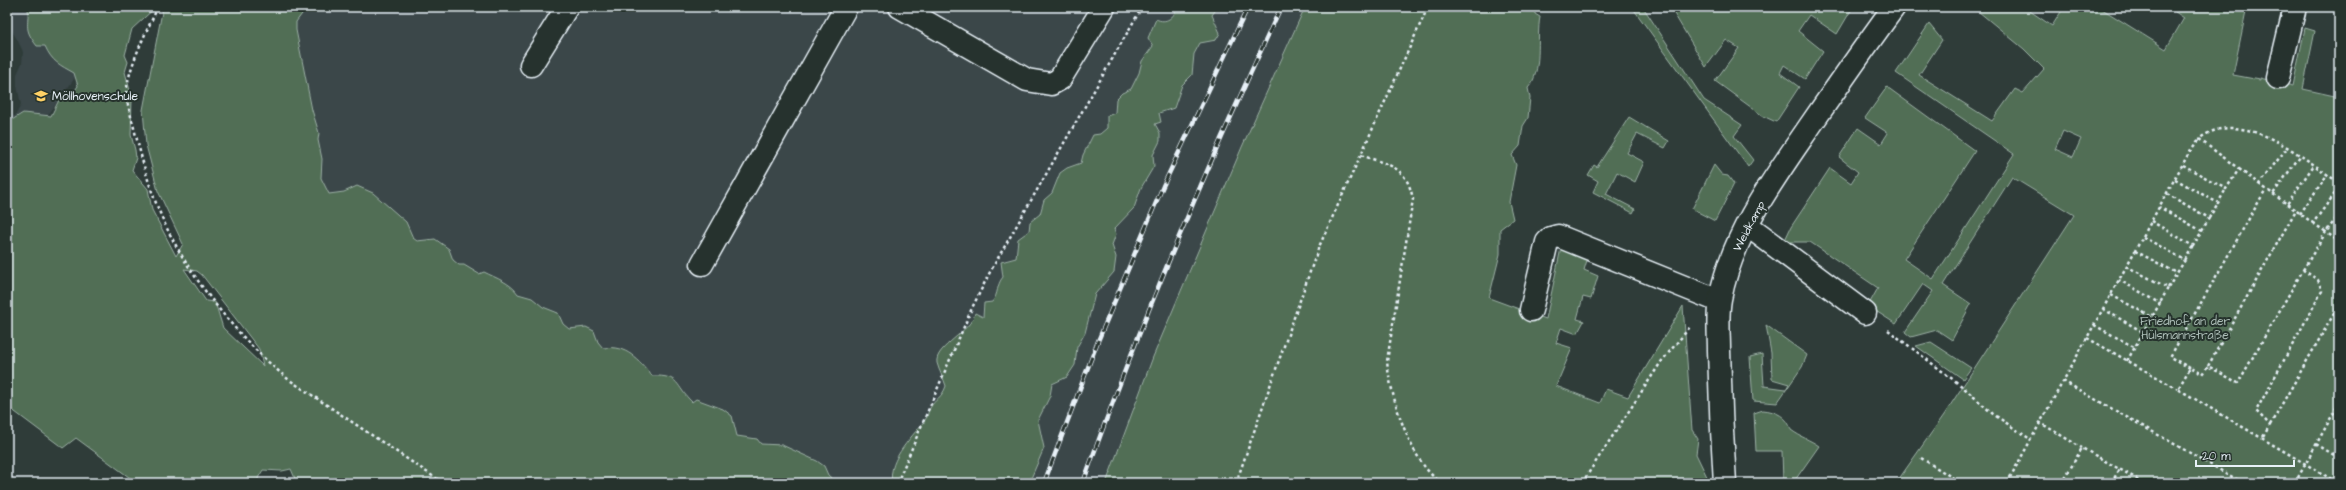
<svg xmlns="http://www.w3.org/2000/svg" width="2346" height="490" viewBox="0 0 2346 490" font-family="'Architects Daughter',sans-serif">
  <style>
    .built { fill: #3a4648 }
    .green { fill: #516e55; stroke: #9cb0a6; fill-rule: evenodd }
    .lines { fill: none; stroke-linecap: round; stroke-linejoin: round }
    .minor-casing { stroke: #e8f1f8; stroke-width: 25 }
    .path { stroke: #e8f1f8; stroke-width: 2.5; stroke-dasharray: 3 3; stroke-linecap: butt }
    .minor { stroke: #26332d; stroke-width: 22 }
    .rail-casing { stroke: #e8f1f8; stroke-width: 4.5 }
    .rail { stroke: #26332d; stroke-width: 3; stroke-dasharray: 9; stroke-linecap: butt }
    .labels { text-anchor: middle; stroke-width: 4; stroke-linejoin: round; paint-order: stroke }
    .poi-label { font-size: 12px; fill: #e8f1f8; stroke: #26332d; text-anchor: start }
    .street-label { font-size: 12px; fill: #e8f1f8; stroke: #26332d }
    .park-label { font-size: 12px; fill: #acbdb7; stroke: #26332d }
  </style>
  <rect width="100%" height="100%" fill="#2f3c39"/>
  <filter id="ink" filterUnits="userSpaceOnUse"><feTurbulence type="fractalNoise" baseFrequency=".025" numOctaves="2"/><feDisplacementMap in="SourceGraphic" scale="8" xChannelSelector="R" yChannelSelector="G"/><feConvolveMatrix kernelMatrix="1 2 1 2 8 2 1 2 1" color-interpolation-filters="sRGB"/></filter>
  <g filter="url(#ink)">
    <!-- built -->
    <g class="built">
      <path d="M7 7H100L90 57 7 172V114L15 116 21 105 17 86V74L22 63 23 52 18 41 7 23Z"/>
      <path d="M290 7H1305L1242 147 1153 357 1106 483H797L326 204 304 156Z"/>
    </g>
    <!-- green -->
    <g class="green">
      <path d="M28 7H156L132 29 125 55 128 62 125 72 132 98 131 135 135 150 136 158 132 170 148 189 152 210 176 256 183 244 158 191 146 145 143 110 163 7H307L296 22V30L312 110 319 133 318 140 322 159 321 178 329 194 344 192 357 186 373 193 406 222 413 238 417 241 435 239 449 249 453 260 459 265H464L479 274 484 272C496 278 511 283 518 294L532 298 543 307 558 313 563 324 569 329 586 327 594 331 598 342 603 348C627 345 638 359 652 376 681 375 675 386 692 402L696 399 723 409 732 416 737 436 757 439 761 444 782 445 817 461 824 466 828 475 837 483H297L291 469 282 471 263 470 258 478 259 483H137L76 438 63 448 7 406V123L23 113 51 116 60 98 75 90 78 86 74 73C60 65 52 62 45 46H37C23 28 29 27 28 7ZM184 269 197 271 202 275 259 349 263 366 223 328 215 302 206 301Z"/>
      <path d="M1177 7H1218L1212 15 1220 33 1216 40 1200 43 1194 54 1192 75 1182 85 1174 108 1159 113 1161 122 1155 124 1160 133V141L1153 155 1154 166 1141 188 1134 208 1114 229 1116 234 1112 245 1116 257 1114 272 1095 294 1085 333 1077 347 1075 365 1067 377 1052 384 1050 396 1038 420 1044 448 1029 483H892C887 458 915 435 927 417 928 414 928 411 930 408 935 399 942 398 946 386 944 379 939 371 937 363 934 347 972 331 975 313L983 317 984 303 992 302C999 294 996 285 1003 277L1001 262 1016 258 1018 239 1029 231 1030 222 1040 214 1044 200 1052 193 1060 173 1067 168 1081 163 1083 155 1093 135 1100 134 1107 128V116L1115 113 1116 99 1122 93 1131 89 1139 73 1142 61 1153 46 1148 38 1156 19C1166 24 1174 18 1177 7Z"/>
      <path d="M1305 7H1535V14L1540 17C1536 38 1543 72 1528 88L1530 98 1528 118 1523 126 1520 146 1512 155 1516 165 1509 202 1513 219 1500 229V254L1489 298 1546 319 1561 248 1588 257 1584 270 1598 276 1591 299 1583 297 1577 319 1584 321 1577 334 1561 328 1556 343 1572 348 1556 386 1600 403 1606 389 1628 397 1683 306 1692 430 1698 439 1696 454 1710 483H1106L1153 357 1242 147Z"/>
      <path d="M1632 7H1643L1704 100 1742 125 1734 136 1753 160 1748 167Z"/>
      <path d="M1670 7H1853L1837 34 1809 15 1798 31 1823 51 1805 79 1784 65 1780 73 1799 87 1776 122 1763 116 1715 81 1739 48 1726 40 1706 67Z"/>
      <path d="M1973 7H2024L2052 26 2064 7H2099L2166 49 2184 18 2168 7H2247L2233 75 2260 80V78L2293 86 2305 28 2315 31 2303 89 2339 97V483H1896L1944 415 2074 215 2012 177 1943 285 1971 304 1952 340 1937 330 1911 337 1905 332 1933 291 1923 284 1896 324 1868 306 1878 288 1810 242H1784L1791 227 1830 168 1851 183 1858 172 1839 157 1858 128 1881 144 1888 133 1865 118 1887 87 1975 151 1904 259 1933 279 2014 154 1896 73 1929 24 1942 40 1919 75 1992 121 2015 89 2023 93 2044 69 2024 49ZM2063 131 2081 139 2073 157 2055 149Z"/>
      <path d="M1629 117 1669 141 1665 148 1637 134 1627 153 1644 162 1635 182 1617 172 1606 194 1635 209 1633 213 1593 192 1598 181 1588 175 1594 165 1597 167Z"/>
      <path d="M1714 165 1722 175 1728 176 1734 184 1715 221 1692 209Z"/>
      <path d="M1766 325 1807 355 1802 367 1777 403 1753 401 1750 357 1762 354 1764 386 1786 389 1789 384 1772 379 1771 353Z"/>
      <path d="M1931 342 1971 368 1963 379 1916 346Z"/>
      <path d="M1763 410C1776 411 1788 417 1791 430 1802 438 1809 439 1819 446L1793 483H1783L1782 451H1756L1754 413Z"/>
    </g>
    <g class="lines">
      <!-- minor casing -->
      <g class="minor-casing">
        <g id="minor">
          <path d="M900 7 1027 80 1051 84 1060 79 1104 7"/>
          <path d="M531 65 567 7"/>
          <path d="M2278 78 2295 7"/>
          <path d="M1747 225 1865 313"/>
          <path d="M702 264 846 7"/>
          <path d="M1531 310 1547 242 1551 238 1558 236 1719 301"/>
          <path d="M1725 483C1722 439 1720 395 1719 350 1719 334 1717 315 1720 299 1732 234 1775 177 1812 123 1839 84 1866 45 1894 7"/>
        </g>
      </g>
      <!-- path -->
      <g class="path">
        <path d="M158 7C146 32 126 71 126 98 136 133 143 169 156 203 180 267 236 337 288 379L443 483"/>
        <path d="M1361 155C1390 166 1406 165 1413 199L1387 361C1390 395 1411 465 1442 483"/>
        <path d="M2183 165 2226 189 2239 169 2199 139C2242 105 2305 159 2339 183"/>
        <path d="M2239 169 2259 184 2287 148"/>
        <path d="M2175 179 2218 203 2226 189"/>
        <path d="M2259 184 2273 194 2300 156"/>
        <path d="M2167 194 2209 218 2218 203"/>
        <path d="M2273 194 2287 204 2314 165"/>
        <path d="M2287 204 2313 223 2339 188"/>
        <path d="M2300 214 2327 175"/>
        <path d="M2151 221 2193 246 2202 231 2159 207"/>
        <path d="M2313 223 2326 232 2339 215"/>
        <path d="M2202 231 2209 218"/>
        <path d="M2143 237 2185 260 2193 246"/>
        <path d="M2135 251 2177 273 2185 260"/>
        <path d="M2126 266 2168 288 2160 303"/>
        <path d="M2303 270 2326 232 2339 242"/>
        <path d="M2168 288 2177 273"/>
        <path d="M2111 295 2152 317 2160 303 2119 280"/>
        <path d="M2103 309 2143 332"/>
        <path d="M2094 325 2134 347"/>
        <path d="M1888 330 1963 387 1993 414 2030 439"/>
        <path d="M2087 338 2178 389"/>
        <path d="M2127 361 2152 317"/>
        <path d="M2208 366 2296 210"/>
        <path d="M2190 368 2170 357 2266 189"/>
        <path d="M2063 381 2243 483"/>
        <path d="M2039 422 2082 448"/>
        <path d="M2270 425 2339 305"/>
        <path d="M2263 437 2270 425 2256 411 2322 291 2318 280 2303 270 2238 383 2208 366 2202 374 2190 368 2178 389 2338 483"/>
        <path d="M2316 444 2339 458"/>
        <path d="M1921 458 1961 483"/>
        <path d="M897 483 972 308 990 272 1142 7"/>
        <path d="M1236 483 1318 249 1428 7"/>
        <path d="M1582 483 1661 362 1690 327"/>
        <path d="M2007 483 2190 151 2199 139"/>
        <path d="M2062 483 2082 448 2144 483"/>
        <path d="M2111 483 2120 469"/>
        <path d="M2295 483 2339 403"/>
      </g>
      <!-- minor -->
      <use href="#minor" class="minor"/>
      <!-- rail casing -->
      <g class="rail-casing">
        <g id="rail">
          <path d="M1044 483 1098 341 1163 186 1248 7"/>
          <path d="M1083 483C1141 321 1208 163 1281 7"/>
        </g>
      </g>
      <!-- rail -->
      <use href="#rail" class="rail"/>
    </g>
  </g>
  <!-- icons -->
  <defs>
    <g id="school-bare" transform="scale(1.08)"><path d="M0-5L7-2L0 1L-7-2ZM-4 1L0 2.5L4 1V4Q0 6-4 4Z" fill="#ffd166" stroke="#26332d" stroke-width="2.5" paint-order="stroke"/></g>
  </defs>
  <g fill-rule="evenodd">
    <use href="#school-bare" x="41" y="96"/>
  </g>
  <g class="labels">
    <!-- poi labels -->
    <g class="poi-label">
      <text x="52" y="100">Möllhovenschule</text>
    </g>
    <!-- street labels -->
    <g class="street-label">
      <text transform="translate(1749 226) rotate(-62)" y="4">Weidkamp</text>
    </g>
    <!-- park labels -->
    <g class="park-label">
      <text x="2185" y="325">Friedhof an der<tspan x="2185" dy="14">Hülsmannstraße</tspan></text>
    </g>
  </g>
  <!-- margin -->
  <rect width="2346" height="490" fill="none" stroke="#26332d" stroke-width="24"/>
  <rect x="12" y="12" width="2322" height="466" fill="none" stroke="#e8f1f8" stroke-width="1.5" filter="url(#ink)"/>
  <!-- scale -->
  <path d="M2196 460v6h98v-6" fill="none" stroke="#e8f1f8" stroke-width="2"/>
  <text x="2202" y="460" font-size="12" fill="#e8f1f8" stroke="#26332d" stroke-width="3" paint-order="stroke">20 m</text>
</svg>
